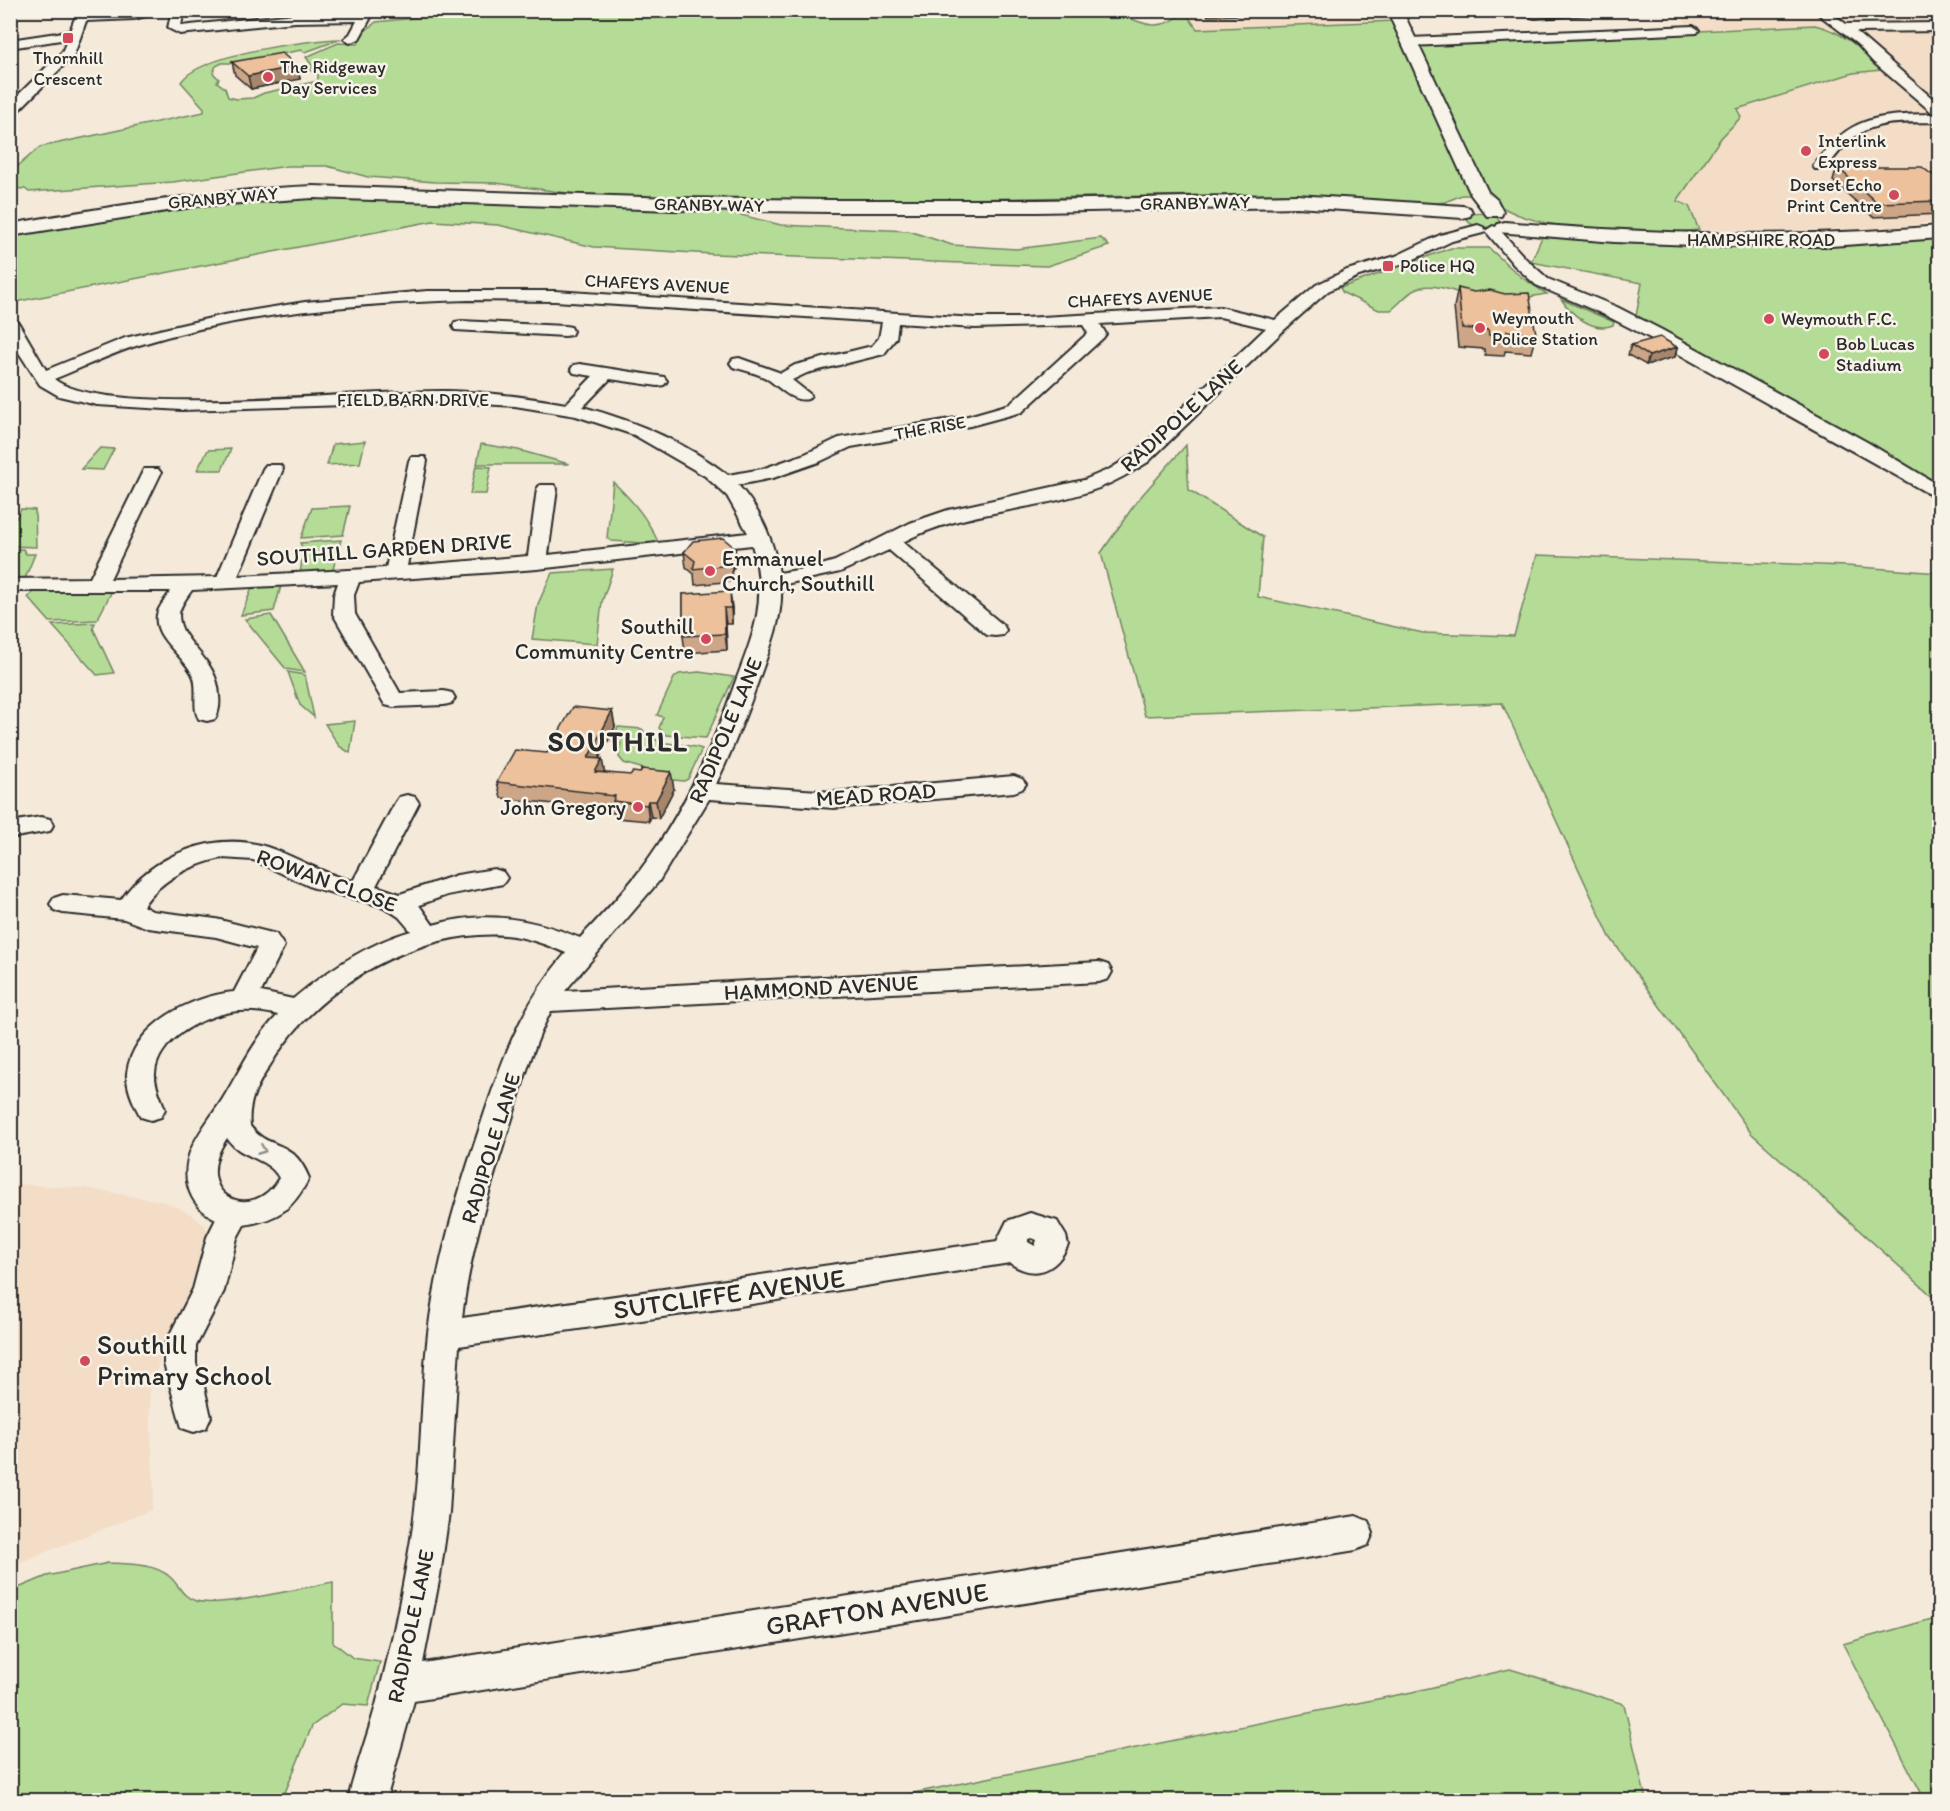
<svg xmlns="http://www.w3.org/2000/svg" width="1950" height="1811" viewBox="0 0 1950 1811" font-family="Itim,sans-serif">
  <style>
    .built { fill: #f3ddc7 }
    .green { fill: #b5dc97; stroke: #708461; stroke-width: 1.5 }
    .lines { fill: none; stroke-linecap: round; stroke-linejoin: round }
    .minor-casing { stroke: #2b2b2b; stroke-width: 4 }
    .major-casing { stroke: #2b2b2b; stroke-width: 4 }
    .minor { fill: #f7f3e8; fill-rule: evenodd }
    .major { fill: #f7f3e8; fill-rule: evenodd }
    .wall { fill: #cca686; stroke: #2b2b2b; stroke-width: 1.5 }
    .shaded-wall { fill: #a6876d; stroke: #2b2b2b; stroke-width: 1.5 }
    .building { fill: #edc19c; stroke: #2b2b2b; stroke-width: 1.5 }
    .oneway { stroke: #918f8a }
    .poi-dot { fill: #d1495b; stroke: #f7f3e8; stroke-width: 2 }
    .labels { text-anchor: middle; stroke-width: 5; stroke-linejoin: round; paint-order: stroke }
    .far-poi-label { font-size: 18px; fill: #2b2b2b; stroke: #f7f3e8; text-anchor: start }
    .far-street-label { font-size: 18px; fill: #2b2b2b; stroke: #f7f3e8 }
    .street-label { font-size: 22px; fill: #2b2b2b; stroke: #f7f3e8 }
    .poi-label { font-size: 22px; fill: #2b2b2b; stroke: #f7f3e8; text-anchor: end }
    .near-street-label { font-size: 27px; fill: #2b2b2b; stroke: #f7f3e8 }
    .near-poi-label { font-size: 27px; fill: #2b2b2b; stroke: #f7f3e8; text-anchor: start }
    .district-label { font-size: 28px; font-weight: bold; letter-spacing: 1.5px; fill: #2b2b2b; stroke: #f7f3e8 }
  </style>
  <rect width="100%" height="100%" fill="#f5e9d9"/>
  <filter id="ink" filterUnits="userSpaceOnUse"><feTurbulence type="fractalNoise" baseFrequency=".0167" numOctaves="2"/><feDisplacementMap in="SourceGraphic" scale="12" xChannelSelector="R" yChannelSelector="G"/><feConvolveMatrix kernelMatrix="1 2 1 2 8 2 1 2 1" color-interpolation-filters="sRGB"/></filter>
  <g filter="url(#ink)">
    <!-- built -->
    <g class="built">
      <path d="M1185 11H1390L1396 21 1197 30Z"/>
      <path d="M1674 11H1939V221L1899 227 1790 231 1699 230 1689 206 1677 201 1721 138 1736 122 1740 113 1737 110 1853 73 1866 71 1833 29 1815 25 1695 31Z"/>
      <path d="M10 1184 86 1188 165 1202 191 1214 206 1227 208 1248 199 1284 171 1330 149 1392 154 1493 151 1510 11 1566Z"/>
    </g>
    <!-- green -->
    <g class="green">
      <path d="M1112 10C1141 23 1158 35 1185 12L1197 29 1396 21 1405 42 1444 44 1815 25C1844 32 1862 49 1882 70L1853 73 1737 109 1741 117 1721 138 1677 201 1689 206 1699 230C1651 236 1519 234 1488 195H1462L1445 202 1430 204 1284 194 894 200 589 196 496 183 435 182 368 177 327 166H288L173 182 29 192 25 189 11 188V172L40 147 204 112V108L181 82C199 54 308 40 341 39L311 50 304 52 301 50 236 63H222L216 66 213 73 219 79 217 82 225 88 228 97 237 99 253 98 264 93 318 81V74L309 70 313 67 306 57 338 43 358 44 364 32 376 22 482 11Z"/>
      <path d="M291 197 725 211 781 225 909 231 952 245 1016 249 1101 238 1109 246 1047 266 712 254 594 247 498 225 433 221 15 302 11 295 10 238 21 234 176 206Z"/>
      <path d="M1483 213 1497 217 1500 223C1490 230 1473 229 1466 219L1471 214Z"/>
      <path d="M1939 236V484L1778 392 1636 316 1642 283 1531 262 1542 237 1695 245 1868 243Z"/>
      <path d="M1451 248H1489L1521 277 1547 294C1526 297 1502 303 1481 299 1462 296 1441 283 1421 287 1409 290 1401 303 1391 310H1379L1343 293 1340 288Z"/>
      <path d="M1561 299 1614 322 1613 325C1593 333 1572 315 1561 299Z"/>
      <path d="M365 441 360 463 327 465 333 444Z"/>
      <path d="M481 444 518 450 569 464H477Z"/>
      <path d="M1186 445 1189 490 1263 537 1258 597 1423 633 1514 636 1537 555 1846 566 1939 573V1302L1751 1133 1610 937 1502 703 1145 716 1101 553 1137 501Z"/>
      <path d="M100 448 114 449 103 470 81 469Z"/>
      <path d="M231 449 222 470H197L208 450Z"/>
      <path d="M476 466 491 467 486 494H470Z"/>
      <path d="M613 482C634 502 648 519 659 544L611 541 607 538Z"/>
      <path d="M350 506 343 535 301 538 312 508Z"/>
      <path d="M21 509 35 510 36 547 11 546V527Z"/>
      <path d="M341 540 332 573 300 576 303 550 300 543Z"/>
      <path d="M11 549H23L26 554H35L24 581H11Z"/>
      <path d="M613 569 602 602 597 644 532 639 538 604 552 573Z"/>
      <path d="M281 586 274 611 241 615 252 588Z"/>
      <path d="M35 591H112L97 620 50 622 28 597Z"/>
      <path d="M271 615 305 672 286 669 245 619Z"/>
      <path d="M95 623 93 628 114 673 97 675 52 625Z"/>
      <path d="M288 672 305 675 314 717 300 705Z"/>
      <path d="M699 672 734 677 706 738 666 735 659 728 663 717 657 715 674 678 679 674Z"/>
      <path d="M355 721 350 753 339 746 325 724Z"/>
      <path d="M618 727 642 729C657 749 682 741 702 749L688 779 684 781 642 777 644 769 624 763 619 757 621 743 611 742Z"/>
      <path d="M108 1563C128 1564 154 1563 170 1577 180 1586 182 1597 196 1601 219 1608 306 1587 333 1582V1642L353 1658 380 1662 368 1706 342 1704 312 1726 282 1800H11V1591L47 1576Z"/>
      <path d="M1939 1617V1800H1925L1843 1644Z"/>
      <path d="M1510 1669 1624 1704 1646 1800H879L1412 1692Z"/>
    </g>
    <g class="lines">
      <!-- minor casing -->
      <g class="minor-casing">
        <g id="minor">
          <path d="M78 10H90L89 14 170 10 134 19 86 21 74 55 15 114 10 115V103L63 51 67 39 10 48V40L70 31Z"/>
          <path d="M172 10H184L181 26 295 14 361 13 363 10H375L359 39 350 43 344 39 350 34 357 21 295 22 180 34 168 28Z"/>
          <path d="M1505 10H1598L1592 14 1535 18Z"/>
          <path d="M1813 10H1828L1846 24 1940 23V31L1856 32 1940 105V122C1913 123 1881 119 1857 135 1844 143 1835 158 1825 169H1815L1813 166C1849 116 1876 115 1934 114L1873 62 1857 44Z"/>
          <path d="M1693 26 1699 30 1697 33 1410 46 1404 42 1410 38Z"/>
          <path d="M1478 225 1483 227 1486 230 1483 233 1452 241 1408 262 1359 276 1328 291 1284 330 1148 462C1132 472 1116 481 1099 488 1035 512 965 509 903 542L1003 625 1006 630 1003 635 995 636 987 635 889 550 840 572 781 585C783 618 771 645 760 676 747 713 733 749 716 784L834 792 1014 776 1022 779 1026 784 1022 789 1014 792 834 808 709 799 659 881 565 991 1099 962 1108 965 1112 972 1108 979 1099 982 551 1011C533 1045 523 1083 512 1119 491 1184 470 1249 462 1318L997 1241 1007 1221 1030 1213 1057 1221 1066 1236 1068 1245C1056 1271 1035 1280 1010 1263L733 1307 459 1346 449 1513 440 1576 423 1663 1356 1516 1368 1521 1373 1533 1368 1545 1356 1550 414 1701 386 1800H348C355 1769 367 1737 376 1705 390 1652 401 1599 410 1545 422 1475 420 1403 428 1333 436 1266 455 1202 476 1139 499 1070 517 1009 566 953 547 945 527 937 505 935 417 929 320 985 274 1059 260 1081 247 1099 250 1126 269 1152 292 1136 309 1178 293 1209 279 1219 244 1225L237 1238 224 1291 196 1346V1364L203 1382 211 1417 206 1428 194 1432 182 1428 164 1364V1346L193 1289 207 1237 216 1219C202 1212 192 1202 188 1186 179 1150 208 1124 225 1095 241 1068 255 1038 278 1015 261 1011 243 1009 226 1013 198 1019 158 1041 155 1073 154 1085 161 1098 165 1109L161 1117 151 1120 141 1117C134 1105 126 1087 127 1073 133 1025 191 996 234 992L257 948 216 937 148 928 124 919 63 913 54 910 50 904 54 898 63 895 121 900C151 855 215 830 267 847 297 857 322 874 353 881L395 803 399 797 407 795 415 797 419 803 376 886 400 894 457 875 494 869 503 872 507 878 503 884 447 895 419 905 433 925C484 910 532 918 580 938 601 916 622 894 641 869 682 815 711 751 734 686 753 635 769 601 752 545L537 569 359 582 354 595 355 614 400 693 444 691 452 693 455 698 452 703 444 705 393 707 385 705 333 614 334 595 338 583 192 590C187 597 179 607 179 615 179 644 218 657 219 696 220 704 219 712 215 719L207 721 199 719C192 709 198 691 194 678 186 655 149 638 158 611 161 604 167 597 171 591H10V579L90 578 144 469H158L161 473 110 579 217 577 263 469 266 465H280L283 469 238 576 386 568 409 461 411 457H425L427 461 407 566 528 556 537 489 540 485H554L557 489 548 555 748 533 727 496 705 476 634 435 576 416 515 406 448 402 182 410 97 405 59 396 40 385 10 339V317L18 322 46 370 125 338 224 315 305 302 427 291H555L975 318H1024L1220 307 1275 320 1316 285 1347 270 1396 256 1440 235ZM468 300 555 301 882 322 879 338 872 346 795 365 781 373 739 358 733 359 730 363 733 367C743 370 756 373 766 378 779 386 792 403 808 399L811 395 792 380 807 373 884 354 896 338 898 323 975 328 1083 325 1088 333 1010 404 968 416 839 438 805 454 762 469 728 475C685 442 635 421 583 407L610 379 658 386 664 385 667 381 664 377 580 364 574 365 571 369 574 373 593 376 566 404C527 397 488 392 448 391 371 389 105 420 54 379 82 368 110 354 139 345 244 313 358 303 468 300ZM1220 317 1266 328 1134 454 1110 469 1084 480 948 510 910 523 835 561 815 567 779 573C774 541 760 509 738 485L773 478 819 462 851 447 970 426 1022 412 1103 338 1106 334 1100 324ZM222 858 253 860 311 887 384 907 399 917 411 931C367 944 328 970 293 999L261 992 284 946 276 934 216 919 152 911 143 906C160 880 192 864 222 858ZM227 1138C239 1158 268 1157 279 1178 253 1225 188 1195 227 1138ZM1032 1238 1037 1240 1035 1246 1028 1242V1239Z"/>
          <path d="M1493 226 1498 228 1526 259 1548 279 1617 307 1662 330 1867 442 1940 486V500L1650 338 1605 315 1536 285 1514 265 1488 234 1485 231Z"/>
          <path d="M461 321 565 326 571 327 573 331 571 335 565 336 455 330 453 326 455 322Z"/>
          <path d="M41 817 50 819 53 825 50 831 10 838V822Z"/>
        </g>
      </g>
      <!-- major casing -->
      <g class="major-casing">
        <g id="major">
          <path d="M1387 10H1402L1488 192 1497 200 1503 212 1501 216H1487L1471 195Z"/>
          <path d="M313 186 673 198 829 200H1038L1297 195 1463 206 1470 208 1472 212 1470 216 1463 218 1297 207 1038 212H829L673 210 313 198 198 206 10 236V224C111 206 211 190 313 186Z"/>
          <path d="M1505 222C1650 234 1794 239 1940 226V238L1831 246H1722L1614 242 1498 232 1495 228 1498 224Z"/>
        </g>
      </g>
      <!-- minor -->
      <use href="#minor" class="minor"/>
      <!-- major -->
      <use href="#major" class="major"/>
    </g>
    <!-- wall -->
    <g class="wall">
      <path d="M1204 10H1243L1242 15 1208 16Z"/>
      <path d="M232 62 297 66 300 79 251 89 235 75Z"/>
      <path d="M1837 167 1931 174H1940V214L1873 217 1833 181Z"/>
      <path d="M1458 288 1536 334 1531 353 1505 351 1504 356 1485 355 1484 349 1458 347 1454 307Z"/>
      <path d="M1631 345 1677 347 1675 357 1646 365 1628 355Z"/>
      <path d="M735 548 737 564 732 570 733 581 695 585 694 574 686 567 684 552Z"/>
      <path d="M683 594 732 607V624H726L727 650 685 653 683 636Z"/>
      <path d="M612 711 615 727 599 759 604 773 674 789 659 818 651 817 649 821 616 818 615 813 607 812V810L501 798 497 782 547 753Z"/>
    </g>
    <!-- shaded-wall -->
    <g class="shaded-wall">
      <path d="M297 66 300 79 251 89 248 76Z"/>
      <path d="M1677 347 1675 357 1646 365 1649 356Z"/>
      <path d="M735 548 737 564 732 570V565L727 558Z"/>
      <path d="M730 591 732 607V624L731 608Z"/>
      <path d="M724 608 726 624 727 650 725 634Z"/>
      <path d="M612 711 615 727 591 774 588 758Z"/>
      <path d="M602 759 605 775 595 772Z"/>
      <path d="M671 772 674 789 659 818 656 801Z"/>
      <path d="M648 801 651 817 649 821 647 805Z"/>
    </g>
    <!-- building -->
    <g class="building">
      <path d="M282 53 297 66 248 76 232 62Z"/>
      <path d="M1837 167H1922L1931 174H1940V188H1935L1940 191V201L1877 203Z"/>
      <path d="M1458 288 1474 292 1490 290 1505 294 1529 293 1536 334 1507 331 1508 337 1489 335 1488 330 1462 328Z"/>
      <path d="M1660 337 1677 347 1649 356 1631 345Z"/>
      <path d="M723 538 735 548 727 558 732 565 693 569 695 561 684 552 693 541Z"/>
      <path d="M730 591 731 608H724L725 634 683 636V594Z"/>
      <path d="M573 707 612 711 588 758 602 759 595 772 631 775 633 772 640 773 642 769 671 772 656 801H648L647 805 613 801 615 796 604 795 605 794 497 782 515 750 547 753Z"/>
    </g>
    <!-- one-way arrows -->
    <defs><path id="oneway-chevron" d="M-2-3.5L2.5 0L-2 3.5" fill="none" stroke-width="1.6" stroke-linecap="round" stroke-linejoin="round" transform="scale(1.5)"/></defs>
    <use class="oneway" href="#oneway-chevron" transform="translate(262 1150) rotate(22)"/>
  </g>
  <!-- markers -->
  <g class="poi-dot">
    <rect x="62" y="32" width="12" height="12" rx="3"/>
    <circle cx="268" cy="77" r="6"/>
    <circle cx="1806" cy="151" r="6"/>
    <circle cx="1894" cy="195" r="6"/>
    <rect x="1382" y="260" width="12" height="12" rx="3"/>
    <circle cx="1769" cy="319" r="6"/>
    <circle cx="1480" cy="328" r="6"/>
    <circle cx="1824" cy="354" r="6"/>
    <circle cx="710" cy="571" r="6"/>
    <circle cx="706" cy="639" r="6"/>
    <circle cx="638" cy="807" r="6"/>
    <circle cx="85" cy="1361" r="6"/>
  </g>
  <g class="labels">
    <!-- far-poi labels -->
    <g class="far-poi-label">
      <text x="68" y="64" text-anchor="middle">Thornhill<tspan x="68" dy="21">Crescent</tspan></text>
      <text x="280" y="73">The Ridgeway<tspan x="280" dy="21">Day Services</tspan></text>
      <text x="1818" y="147">Interlink<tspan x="1818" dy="21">Express</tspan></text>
      <text x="1882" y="191" text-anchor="end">Dorset Echo<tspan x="1882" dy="21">Print Centre</tspan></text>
      <text x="1400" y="272">Police HQ</text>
      <text x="1492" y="324">Weymouth<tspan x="1492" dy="21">Police Station</tspan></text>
      <text x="1781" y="325">Weymouth F.C.</text>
      <text x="1836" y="350">Bob Lucas<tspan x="1836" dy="21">Stadium</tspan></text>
    </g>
    <!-- far-street labels -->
    <g class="far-street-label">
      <text transform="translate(223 198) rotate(-5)" y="6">GRANBY WAY</text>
      <text transform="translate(1195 203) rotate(-1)" y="6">GRANBY WAY</text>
      <text transform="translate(709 205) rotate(1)" y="6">GRANBY WAY</text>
      <text x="1761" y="246">HAMPSHIRE ROAD</text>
      <text transform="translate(657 284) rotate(3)" y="6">CHAFEYS AVENUE</text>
      <text transform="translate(1140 298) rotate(-3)" y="6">CHAFEYS AVENUE</text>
      <text x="413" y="406">FIELD BARN DRIVE</text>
      <text transform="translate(930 428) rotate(-10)" y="6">THE RISE</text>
    </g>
    <!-- street labels -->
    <g class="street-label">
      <text transform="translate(1181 415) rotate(-42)" y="8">RADIPOLE LANE</text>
      <text transform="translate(384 549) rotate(-4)" y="8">SOUTHILL GARDEN DRIVE</text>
      <text transform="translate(725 730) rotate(-67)" y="8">RADIPOLE LANE</text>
      <text transform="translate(876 794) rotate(-4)" y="8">MEAD ROAD</text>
      <text transform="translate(327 880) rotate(20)" y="8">ROWAN CLOSE</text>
      <text transform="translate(821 987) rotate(-3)" y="8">HAMMOND AVENUE</text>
      <text transform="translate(490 1148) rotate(-73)" y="8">RADIPOLE LANE</text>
      <text transform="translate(410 1626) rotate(-78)" y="8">RADIPOLE LANE</text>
    </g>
    <!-- poi labels -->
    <g class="poi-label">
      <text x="722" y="566" text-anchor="start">Emmanuel<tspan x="722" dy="25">Church, Southill</tspan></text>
      <text x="694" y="634">Southill<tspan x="694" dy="25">Community Centre</tspan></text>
      <text x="626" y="815">John Gregory</text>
    </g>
    <!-- near-street labels -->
    <g class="near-street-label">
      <text transform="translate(729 1294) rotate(-8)" y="9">SUTCLIFFE AVENUE</text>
      <text transform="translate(877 1609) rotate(-9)" y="9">GRAFTON AVENUE</text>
    </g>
    <!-- near-poi labels -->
    <g class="near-poi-label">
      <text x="97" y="1354">Southill<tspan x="97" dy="31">Primary School</tspan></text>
    </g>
    <!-- district labels -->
    <g class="district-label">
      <text x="618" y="751">SOUTHILL</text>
    </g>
  </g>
  <!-- margin -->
  <rect width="1950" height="1811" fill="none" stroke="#f7f3e8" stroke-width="36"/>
  <rect x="18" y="18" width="1914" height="1775" fill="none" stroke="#2b2b2b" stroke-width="2" filter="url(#ink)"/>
</svg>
